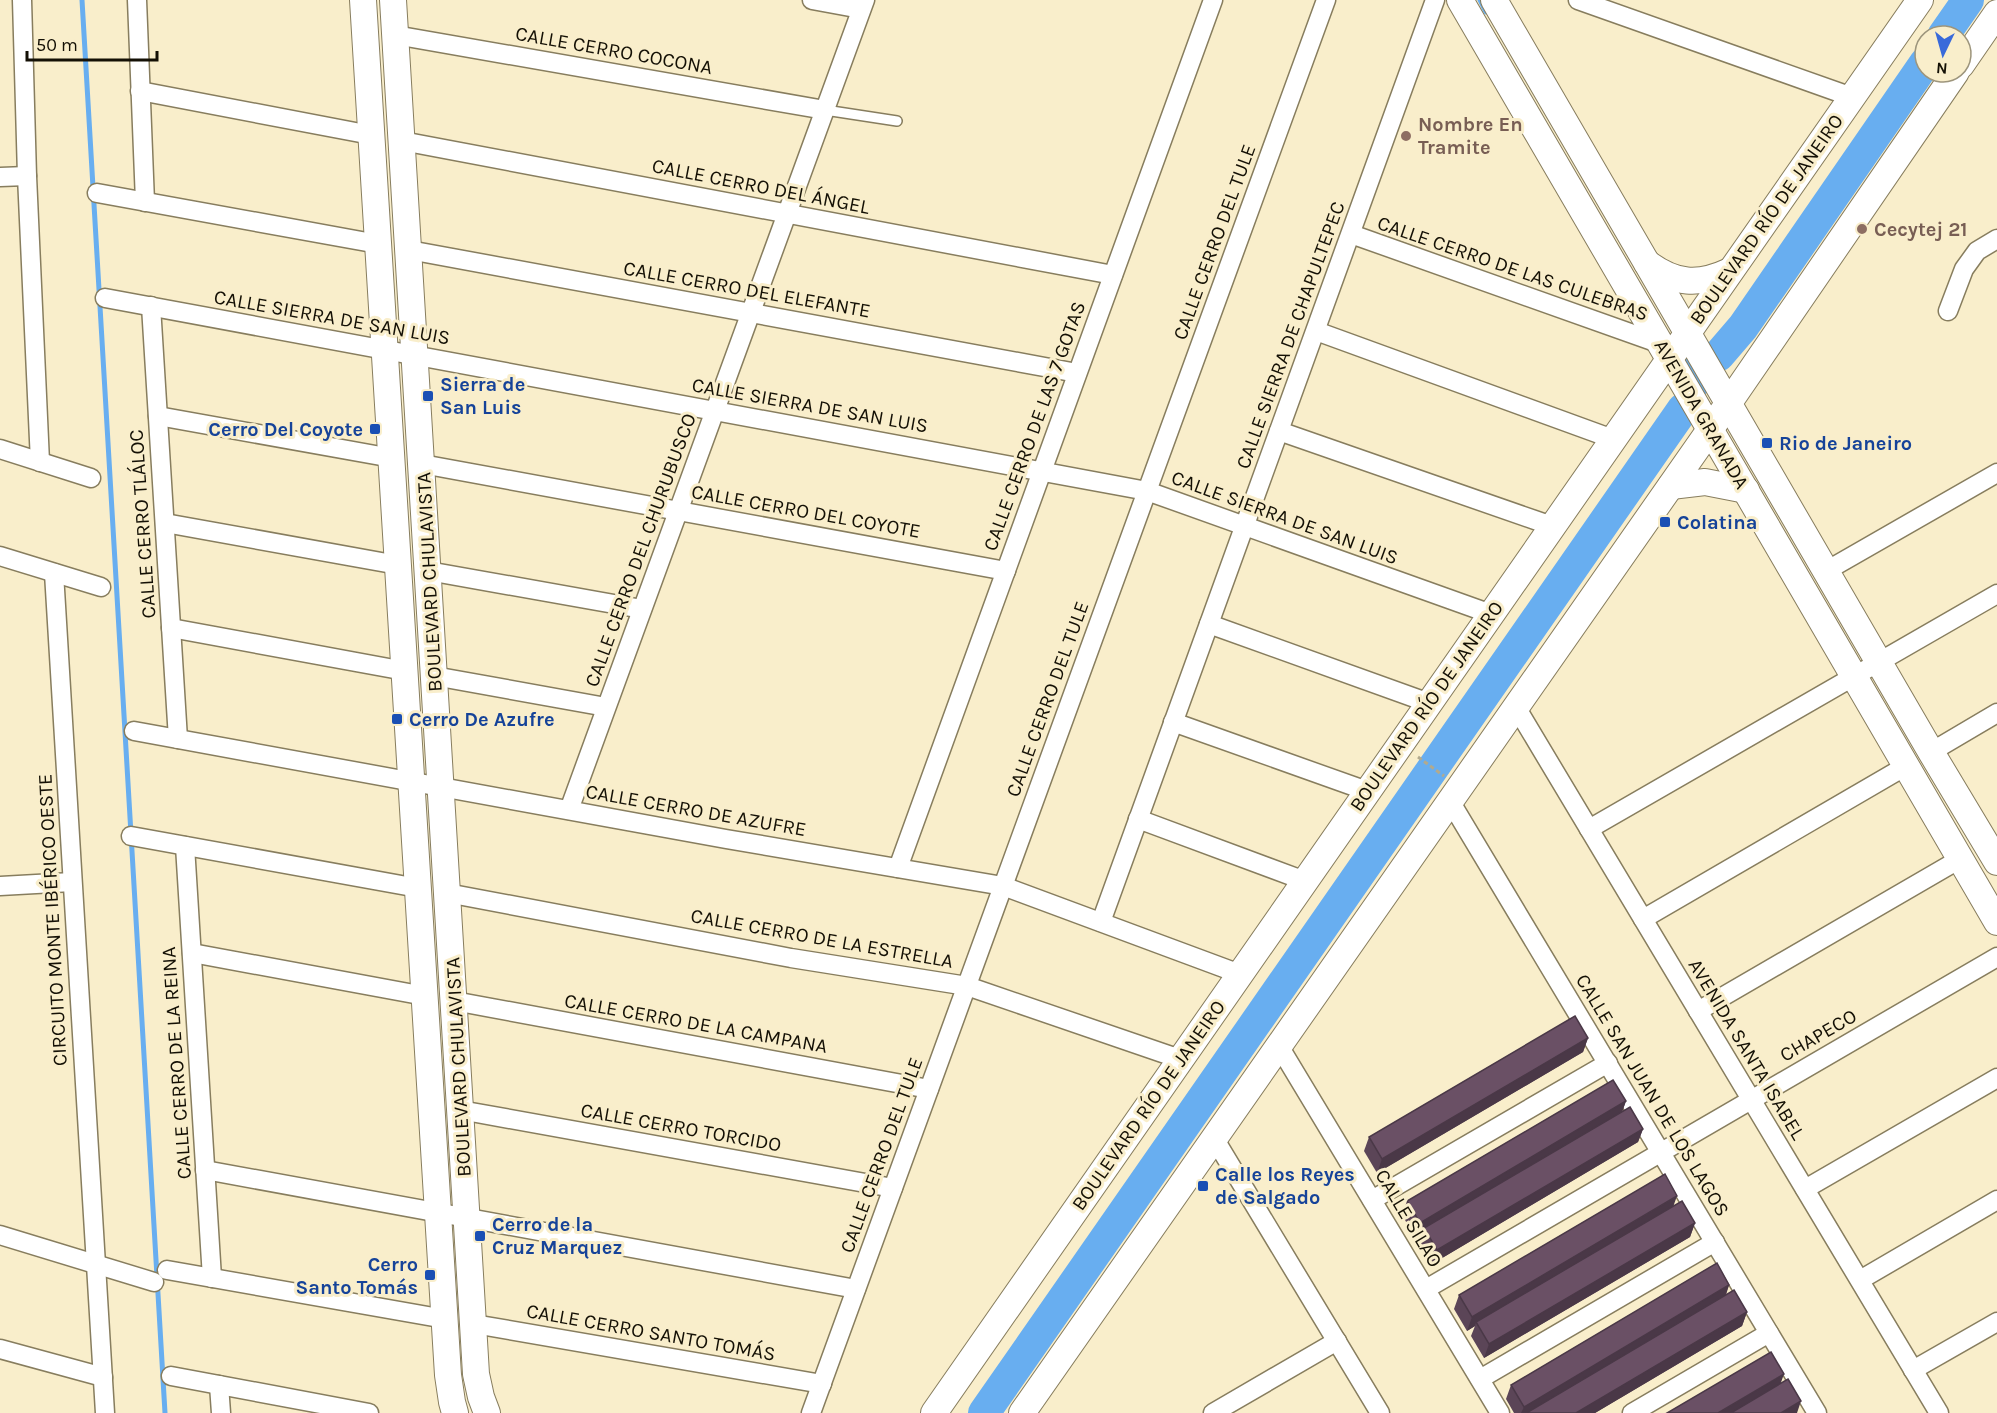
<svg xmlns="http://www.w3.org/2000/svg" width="1997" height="1413" viewBox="0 0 1997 1413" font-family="Karla,sans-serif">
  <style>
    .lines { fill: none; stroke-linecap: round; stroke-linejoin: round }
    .stream { stroke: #68aef0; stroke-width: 5 }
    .river { stroke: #68aef0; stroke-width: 32 }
    .lane-casing { stroke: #877d5e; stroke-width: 12 }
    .street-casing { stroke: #877d5e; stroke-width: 21 }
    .secondary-casing { stroke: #877d5e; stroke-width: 28 }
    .path { stroke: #b2aa8e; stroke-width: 3; stroke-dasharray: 4.5 3; stroke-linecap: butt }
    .lane { stroke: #fff; stroke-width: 9 }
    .street { stroke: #fff; stroke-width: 18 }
    .secondary { stroke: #fff; stroke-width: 26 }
    .wall { fill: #5b4557 }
    .shaded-wall { fill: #4a3847 }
    .building { fill: #6a5065; stroke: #4a3847; stroke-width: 1.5 }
    .education-dot { fill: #8d6e63; stroke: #f9eecb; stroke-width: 2 }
    .transit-dot { fill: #1a4fb4; stroke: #f9eecb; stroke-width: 2 }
    .labels { text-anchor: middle; stroke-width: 6; stroke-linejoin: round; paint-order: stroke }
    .street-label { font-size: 20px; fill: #141005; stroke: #f9eecb }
    .education-label { font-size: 20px; font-weight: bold; fill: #785e54; stroke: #f9eecb; text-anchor: start }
    .transit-label { font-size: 20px; font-weight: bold; fill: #164399; stroke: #f9eecb; text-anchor: start }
  </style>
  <rect width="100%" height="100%" fill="#f9eecb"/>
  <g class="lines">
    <!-- stream -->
    <g class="stream">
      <path d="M82 0 165 1413"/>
      <path d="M1480 0 1486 12"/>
    </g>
    <!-- river -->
    <g class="river">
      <path d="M1943 36 1968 0"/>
      <path d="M1719 355 1743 327 1925 63"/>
      <path d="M1696 381 1693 368 1702 370"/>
      <path d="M984 1413 1683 409"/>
    </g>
    <!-- lane casing -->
    <g class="lane-casing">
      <path id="lane" d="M825 110 897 121"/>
    </g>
    <!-- street casing -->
    <g class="street-casing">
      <g id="street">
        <path d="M22 0 27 176 40 462"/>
        <path d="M137 0 145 202"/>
        <path d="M812 0 861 9"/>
        <path d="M1578 0 1852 97"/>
        <path d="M395 35 825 110"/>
        <path d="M140 91 371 135"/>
        <path d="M402 141 1113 275"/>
        <path d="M0 177 27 176"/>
        <path d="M97 193 378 244"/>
        <path d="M1351 234 1661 344"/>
        <path d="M409 250 1077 373"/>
        <path d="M105 298 1147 491 1491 614"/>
        <path d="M151 306 178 739"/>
        <path d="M1948 311 1964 269 1977 251 1997 239"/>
        <path d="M1316 331 1613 439"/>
        <path d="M158 416 392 458"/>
        <path d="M1279 431 1552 526"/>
        <path d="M0 449 91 478"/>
        <path d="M422 464 1006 571"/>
        <path d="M165 523 398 565"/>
        <path d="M0 556 101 587"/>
        <path d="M428 571 642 609"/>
        <path d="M1826 571 1997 473"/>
        <path d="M54 573 105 1413"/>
        <path d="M1209 624 1429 703"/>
        <path d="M171 628 405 671"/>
        <path d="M434 676 606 707"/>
        <path d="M1516 707 1939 1413"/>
        <path d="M1173 722 1367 791"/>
        <path d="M134 731 726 839 1003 886 1240 974"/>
        <path d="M1931 752 1997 713"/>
        <path d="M1450 801 1817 1413"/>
        <path d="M569 810 865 0"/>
        <path d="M1138 819 1305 881"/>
        <path d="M1589 829 1997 594"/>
        <path d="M131 836 418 888"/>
        <path d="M185 846 212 1278"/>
        <path d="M898 868 1213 0"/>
        <path d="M0 886 72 882"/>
        <path d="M447 893 791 958 967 986 1180 1059"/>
        <path d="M1643 919 1906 766"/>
        <path d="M1101 922 1435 0"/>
        <path d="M192 953 425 996"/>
        <path d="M454 1001 929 1089"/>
        <path d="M1698 1011 1960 859"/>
        <path d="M1279 1046 1500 1413"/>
        <path d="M460 1110 893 1188"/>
        <path d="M1214 1138 1380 1413"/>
        <path d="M205 1170 856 1289"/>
        <path d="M1805 1189 1997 1078"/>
        <path d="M1372 1200 1608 1063"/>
        <path d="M0 1235 154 1282"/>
        <path d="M167 1270 445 1319"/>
        <path d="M1860 1280 1997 1200"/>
        <path d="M1426 1289 1997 957"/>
        <path d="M474 1324 822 1384"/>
        <path d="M0 1349 103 1377"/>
        <path d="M1913 1370 1997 1322"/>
        <path d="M171 1376 369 1413"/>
        <path d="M1480 1379 1715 1242"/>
        <path d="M219 1385 221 1413"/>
        <path d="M811 1413 1326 0"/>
        <path d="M1213 1413 1337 1341"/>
        <path d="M1632 1413 1769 1333"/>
      </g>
    </g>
    <!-- secondary casing -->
    <g class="secondary-casing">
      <g id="secondary">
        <path d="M363 0 448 1375 452 1402 455 1413"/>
        <path d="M393 0 476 1374 481 1397 487 1413"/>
        <path d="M1460 0 1997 922"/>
        <path d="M1494 0 1931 752 1997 862"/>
        <path d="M1961 65 1997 13"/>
        <path d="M1647 263C1675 284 1698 286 1730 271"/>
        <path d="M1671 486 1705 482 1746 490"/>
        <path d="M934 1413 1920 0"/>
        <path d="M1022 1413 1728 404 1956 72"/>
      </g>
    </g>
    <!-- path -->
    <path class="path" d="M1418 757 1444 776"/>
    <!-- lane -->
    <use href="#lane" class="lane"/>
    <!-- street -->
    <use href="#street" class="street"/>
    <!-- secondary -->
    <use href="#secondary" class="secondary"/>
  </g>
  <!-- wall -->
  <g class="wall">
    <path d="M1588 1038 1583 1052 1377 1173 1364 1151 1369 1137Z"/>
    <path d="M1626 1101 1622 1112 1643 1129 1638 1142 1432 1264 1419 1242 1423 1232 1415 1237 1402 1215 1407 1201Z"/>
    <path d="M1674 1206 1695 1223 1690 1237 1484 1358 1471 1336 1475 1326 1467 1331 1454 1309 1459 1295Z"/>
    <path d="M1729 1285 1726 1295 1747 1312 1742 1326 1595 1413H1514L1506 1399 1511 1385Z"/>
  </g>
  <!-- shaded-wall -->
  <g class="shaded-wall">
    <path d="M1588 1038 1583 1052 1377 1173 1382 1159Z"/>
    <path d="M1626 1101 1621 1115 1424 1228 1423 1232 1415 1237 1420 1223Z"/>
    <path d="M1643 1129 1638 1142 1432 1264 1437 1250Z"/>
    <path d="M1677 1196 1672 1210 1476 1322 1475 1326 1467 1331 1472 1317Z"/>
    <path d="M1695 1223 1690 1237 1484 1358 1489 1344Z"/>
    <path d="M1729 1285 1724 1299 1528 1413H1521L1524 1407Z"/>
    <path d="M1747 1312 1742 1326 1595 1413H1576Z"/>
    <path d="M1784 1374 1779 1388 1736 1413H1718Z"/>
    <path d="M1801 1401 1797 1413H1781Z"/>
  </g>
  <!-- building -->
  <g class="building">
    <path d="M1575 1016 1588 1038 1382 1159 1369 1137Z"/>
    <path d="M1613 1080 1626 1101 1420 1223 1407 1201Z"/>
    <path d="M1630 1107 1643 1129 1437 1250 1424 1228Z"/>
    <path d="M1665 1174 1677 1196 1472 1317 1459 1295Z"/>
    <path d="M1682 1201 1695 1223 1489 1344 1476 1322Z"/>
    <path d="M1717 1263 1729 1285 1524 1407 1511 1385Z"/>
    <path d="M1734 1290 1747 1312 1576 1413H1529L1528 1412Z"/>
    <path d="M1771 1352 1784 1374 1718 1413H1667Z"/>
    <path d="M1788 1379 1801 1401 1781 1413H1731Z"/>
  </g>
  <!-- markers -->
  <g class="education-dot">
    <circle cx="1406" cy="136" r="6"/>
    <circle cx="1862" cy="229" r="6"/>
  </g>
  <g class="transit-dot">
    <rect x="422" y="390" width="12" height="12" rx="3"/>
    <rect x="369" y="423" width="12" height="12" rx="3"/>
    <rect x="1761" y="437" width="12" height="12" rx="3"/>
    <rect x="1659" y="516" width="12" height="12" rx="3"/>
    <rect x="391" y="713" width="12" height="12" rx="3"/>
    <rect x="1197" y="1180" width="12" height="12" rx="3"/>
    <rect x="474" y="1230" width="12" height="12" rx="3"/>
    <rect x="424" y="1269" width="12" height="12" rx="3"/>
  </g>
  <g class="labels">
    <!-- street labels -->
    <g class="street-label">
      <text transform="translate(614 50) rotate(10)" y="7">CALLE CERRO COCONA</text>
      <text transform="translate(761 186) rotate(11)" y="7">CALLE CERRO DEL ÁNGEL</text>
      <text transform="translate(1766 219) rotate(-55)" y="7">BOULEVARD RÍO DE JANEIRO</text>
      <text transform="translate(1214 242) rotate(-70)" y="7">CALLE CERRO DEL TULE</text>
      <text transform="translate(1513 268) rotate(19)" y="7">CALLE CERRO DE LAS CULEBRAS</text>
      <text transform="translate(747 289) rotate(10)" y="7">CALLE CERRO DEL ELEFANTE</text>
      <text transform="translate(332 317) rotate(10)" y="7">CALLE SIERRA DE SAN LUIS</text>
      <text transform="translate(1290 335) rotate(-70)" y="7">CALLE SIERRA DE CHAPULTEPEC</text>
      <text transform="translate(810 405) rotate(10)" y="7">CALLE SIERRA DE SAN LUIS</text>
      <text transform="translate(1702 414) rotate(60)" y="7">AVENIDA GRANADA</text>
      <text transform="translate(1034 426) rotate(-70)" y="7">CALLE CERRO DE LAS 7 GOTAS</text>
      <text transform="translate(806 511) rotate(10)" y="7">CALLE CERRO DEL COYOTE</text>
      <text transform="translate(1285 517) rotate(20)" y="7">CALLE SIERRA DE SAN LUIS</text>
      <text transform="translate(142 524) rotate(-94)" y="7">CALLE CERRO TLÁLOC</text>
      <text transform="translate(640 550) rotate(-70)" y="7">CALLE CERRO DEL CHURUBUSCO</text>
      <text transform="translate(429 582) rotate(-93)" y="7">BOULEVARD CHULAVISTA</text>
      <text transform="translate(1047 699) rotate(-70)" y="7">CALLE CERRO DEL TULE</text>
      <text transform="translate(1426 706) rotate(-55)" y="7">BOULEVARD RÍO DE JANEIRO</text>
      <text transform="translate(696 810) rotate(10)" y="7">CALLE CERRO DE AZUFRE</text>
      <text transform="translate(52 920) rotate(-93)" y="7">CIRCUITO MONTE IBÉRICO OESTE</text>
      <text transform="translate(822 938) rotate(10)" y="7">CALLE CERRO DE LA ESTRELLA</text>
      <text transform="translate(696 1023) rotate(10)" y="7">CALLE CERRO DE LA CAMPANA</text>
      <text transform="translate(1818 1035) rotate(-30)" y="7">CHAPECO</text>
      <text transform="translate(1747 1049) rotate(59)" y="7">AVENIDA SANTA ISABEL</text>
      <text transform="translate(176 1063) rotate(-94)" y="7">CALLE CERRO DE LA REINA</text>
      <text transform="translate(458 1067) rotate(-93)" y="7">BOULEVARD CHULAVISTA</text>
      <text transform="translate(1653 1095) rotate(59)" y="7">CALLE SAN JUAN DE LOS LAGOS</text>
      <text transform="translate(1148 1105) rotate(-55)" y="7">BOULEVARD RÍO DE JANEIRO</text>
      <text transform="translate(681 1127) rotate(10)" y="7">CALLE CERRO TORCIDO</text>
      <text transform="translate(881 1155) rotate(-70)" y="7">CALLE CERRO DEL TULE</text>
      <text transform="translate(1409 1218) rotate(59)" y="7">CALLE SILAO</text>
      <text transform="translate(651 1332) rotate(10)" y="7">CALLE CERRO SANTO TOMÁS</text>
    </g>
    <!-- education labels -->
    <g class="education-label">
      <text x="1418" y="131">Nombre En<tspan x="1418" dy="23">Tramite</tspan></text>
      <text x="1874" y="236">Cecytej 21</text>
    </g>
    <!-- transit labels -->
    <g class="transit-label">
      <text x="440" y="391">Sierra de<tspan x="440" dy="23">San Luis</tspan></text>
      <text x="363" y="436" text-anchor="end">Cerro Del Coyote</text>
      <text x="1779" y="450">Rio de Janeiro</text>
      <text x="1677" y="529">Colatina</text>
      <text x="409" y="726">Cerro De Azufre</text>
      <text x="1215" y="1181">Calle los Reyes<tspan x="1215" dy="23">de Salgado</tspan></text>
      <text x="492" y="1231">Cerro de la<tspan x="492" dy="23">Cruz Marquez</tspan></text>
      <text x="418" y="1271" text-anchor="end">Cerro<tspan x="418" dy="23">Santo Tomás</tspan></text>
    </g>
  </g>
  <!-- north arrow -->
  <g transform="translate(1943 54) rotate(185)"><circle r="28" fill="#f9eecb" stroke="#9d957c" stroke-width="1.5"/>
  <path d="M0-4.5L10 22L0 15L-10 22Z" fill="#396ada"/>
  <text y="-9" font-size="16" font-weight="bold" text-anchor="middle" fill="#141005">N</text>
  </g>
  <!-- scale -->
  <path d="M27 51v9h130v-9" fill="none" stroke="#141005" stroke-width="3"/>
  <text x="36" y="51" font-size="18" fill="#141005" stroke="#f9eecb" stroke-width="4.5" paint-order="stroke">50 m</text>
</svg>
